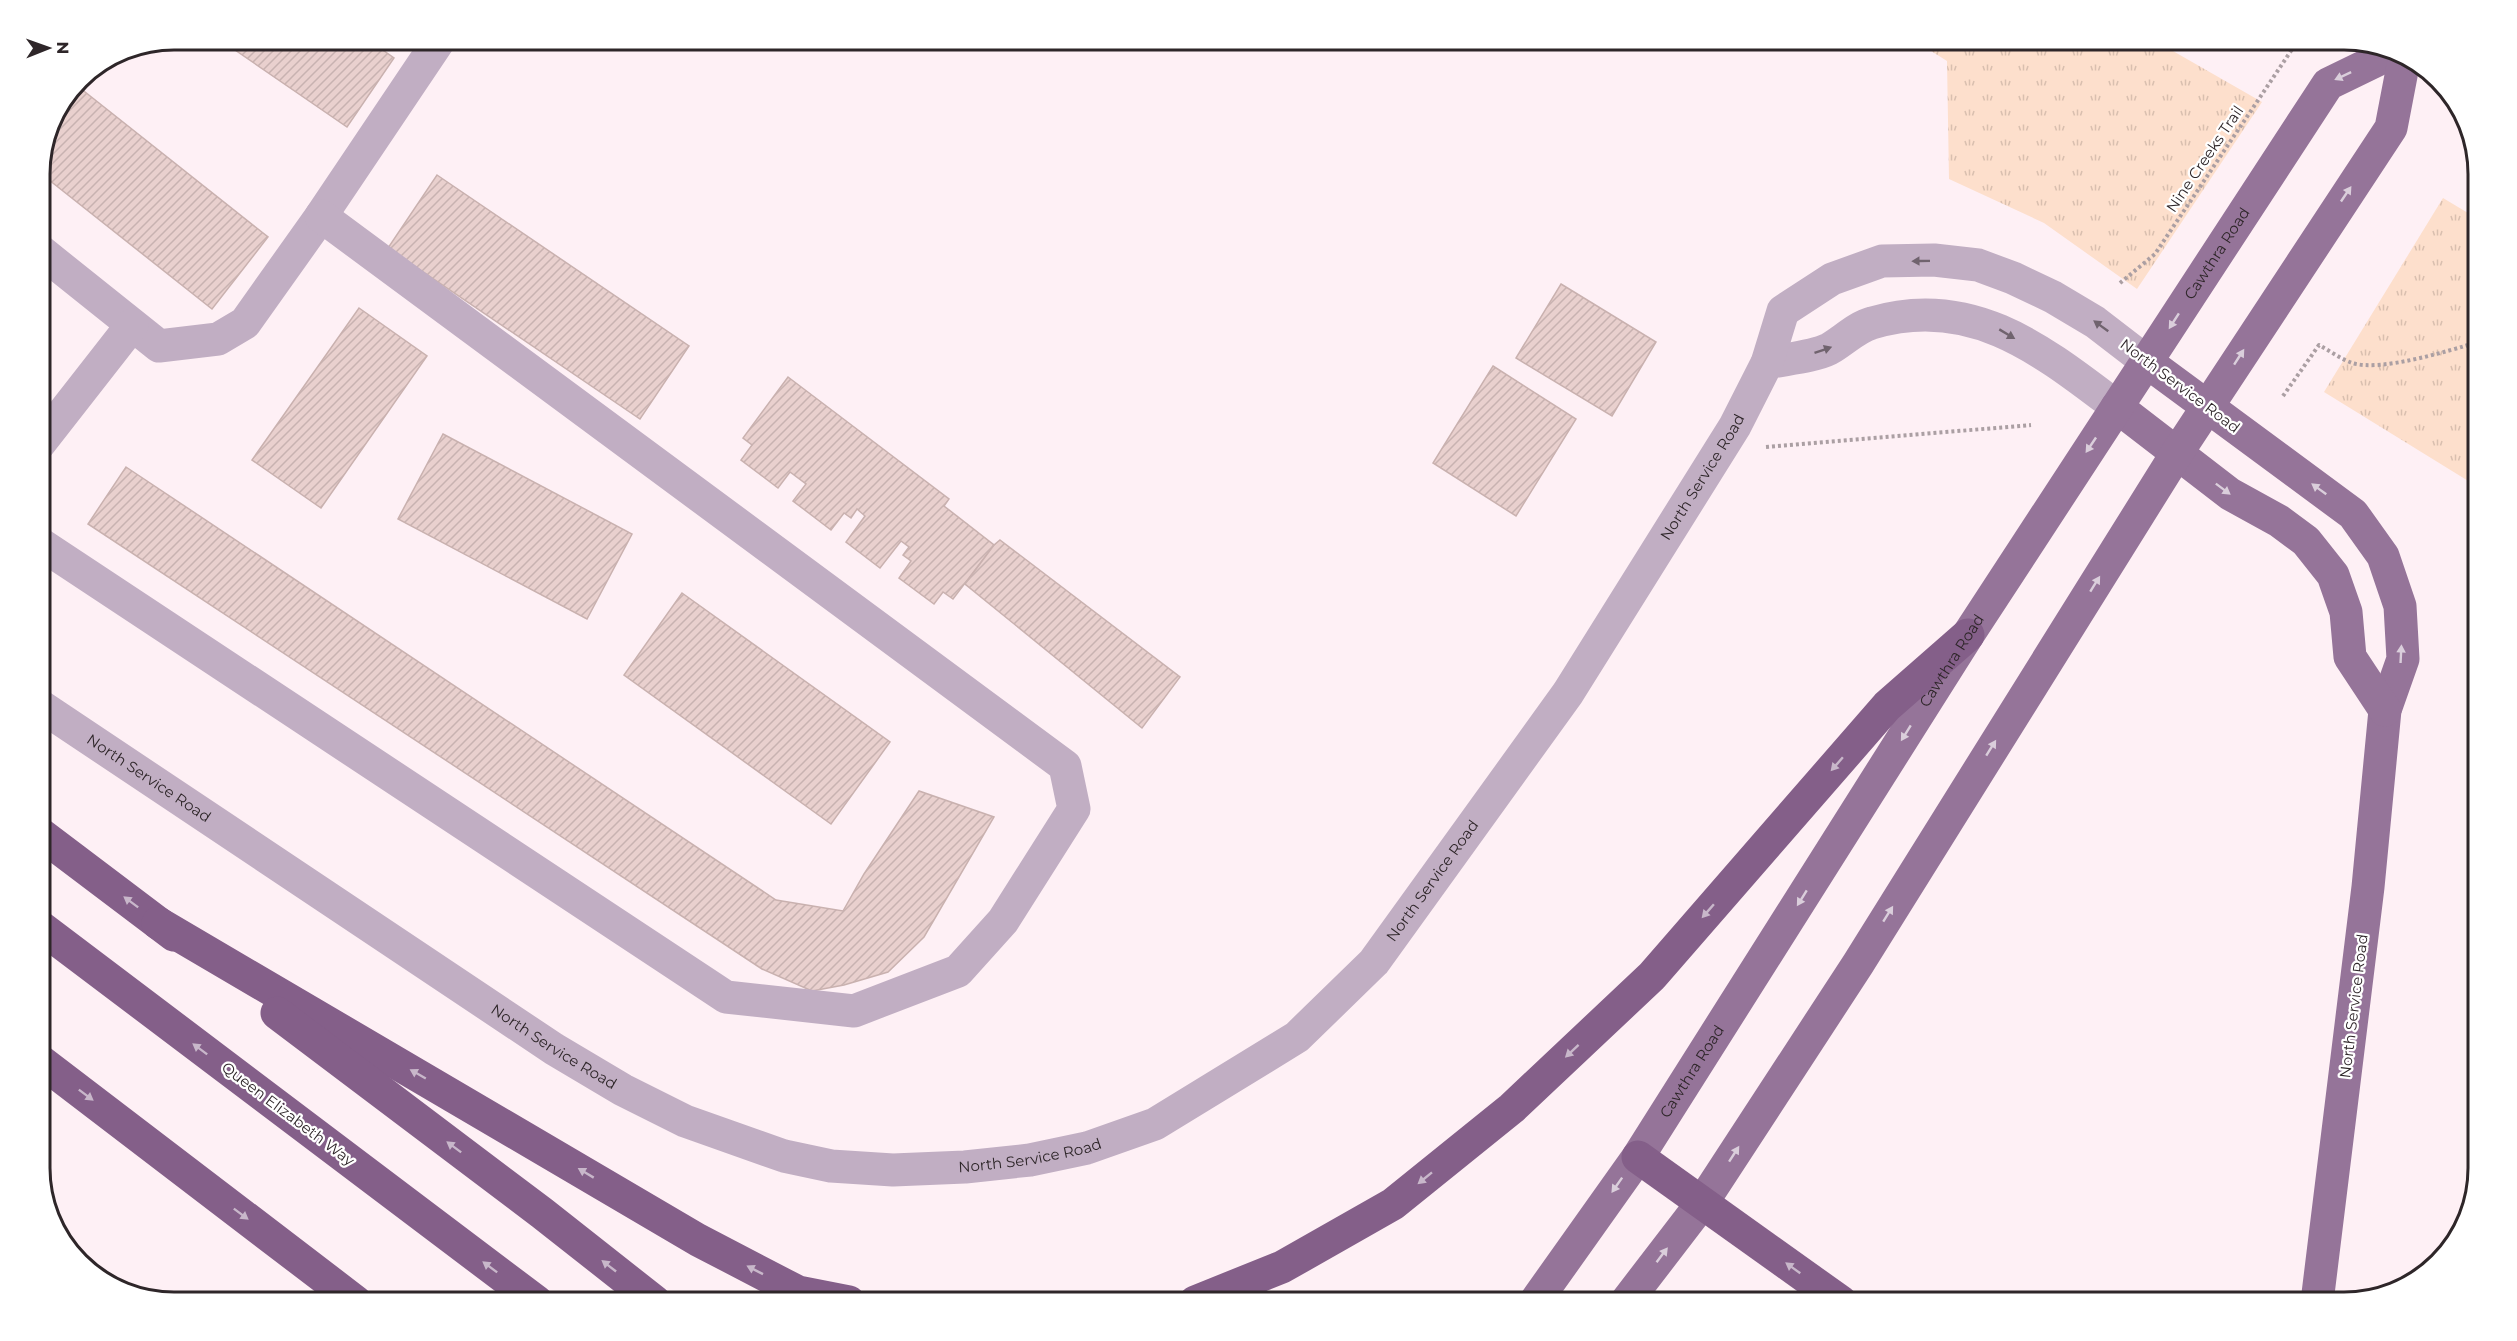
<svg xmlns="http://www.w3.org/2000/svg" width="2517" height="1341" viewBox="0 0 2517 1341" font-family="Montserrat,sans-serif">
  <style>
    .grass { fill: url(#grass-tufts) }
    .building { fill: url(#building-hatch); stroke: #c9b1af; stroke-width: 1.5 }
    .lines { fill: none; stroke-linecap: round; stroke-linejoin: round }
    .path { stroke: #ab9fa3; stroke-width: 4; stroke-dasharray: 3 3; stroke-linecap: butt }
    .minor { stroke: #c1aec3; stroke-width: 33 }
    .major { stroke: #957499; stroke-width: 33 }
    .highway { stroke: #845f89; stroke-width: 33 }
    .oneway { fill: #dacedb }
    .oneway2 { fill: #70636e }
    .oneway3 { fill: #c8b7ca }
    .labels { text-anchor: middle; stroke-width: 4.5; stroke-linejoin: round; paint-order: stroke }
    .street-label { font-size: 15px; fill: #2e2629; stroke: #fff }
    .rim { fill: none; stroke: #2e2629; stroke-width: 3 }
  </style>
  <defs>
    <pattern id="grass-tufts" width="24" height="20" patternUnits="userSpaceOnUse" patternTransform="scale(1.5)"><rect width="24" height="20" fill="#fddfcc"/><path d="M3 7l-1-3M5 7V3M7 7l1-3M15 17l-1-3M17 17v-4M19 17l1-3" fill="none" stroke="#d9bfaf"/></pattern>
    <pattern id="building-hatch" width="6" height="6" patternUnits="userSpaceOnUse" patternTransform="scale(1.5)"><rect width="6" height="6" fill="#e9d0ce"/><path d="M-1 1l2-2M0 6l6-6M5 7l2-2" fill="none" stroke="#c8b2b1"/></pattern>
  </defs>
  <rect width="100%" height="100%" fill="#fef0f5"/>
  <!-- grass -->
  <g class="grass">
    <path d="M1912 39H2152L2262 102 2137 289 2044 223 1949 179 1947 61Z"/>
    <path d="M2443 198 2478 219V487L2324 392Z"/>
  </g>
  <!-- building -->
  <g class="building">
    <path d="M219 39H367L394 58 347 127Z"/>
    <path d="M75 84 268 237 212 309 39 172 53 114Z"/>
    <path d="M437 175 689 346 640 419 388 248Z"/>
    <path d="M1561 284 1656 342 1612 416 1516 358Z"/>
    <path d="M359 308 427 356 321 508 252 460Z"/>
    <path d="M1493 366 1576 419 1516 516 1433 463Z"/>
    <path d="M788 377 949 499 944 506 994 545 953 599 943 592 934 604 899 578 911 561 903 555 909 547 901 541 880 568 846 542 865 516 857 509 851 518 844 513 831 530 793 501 806 484 790 472 778 488 741 460 752 445 743 438Z"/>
    <path d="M443 434 632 534 587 619 398 519Z"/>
    <path d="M126 467 776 900 843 911 864 874 919 791 994 817 924 937 888 972 844 985 812 991 762 969 88 524Z"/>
    <path d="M1000 540 1180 677 1142 728 965 584 994 545Z"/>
    <path d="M682 593 890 742 831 824 624 675Z"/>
  </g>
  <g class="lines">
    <!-- path -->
    <g class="path">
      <path d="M2120 283 2155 254 2299 39"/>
      <path d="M2283 396 2319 345C2330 351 2341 359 2352 363 2381 372 2448 351 2478 342"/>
      <path d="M1766 447 2031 425"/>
    </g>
    <!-- minor -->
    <g class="minor">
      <path d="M39 250 159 346 218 339 245 323 321 216 440 39"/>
      <path d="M1767 363C1785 359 1813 357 1829 349 1843 341 1857 327 1872 323 1972 293 2043 351 2117 407"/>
      <path d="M39 444 132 325"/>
      <path d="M39 543 726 997 854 1011 958 971 1003 921 1074 809 1065 766 321 216"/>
      <path id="s1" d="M39 705 554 1049 623 1090 685 1121 784 1156 831 1166 893 1170 965 1167 1030 1160 1087 1148 1155 1124 1297 1037 1374 962 1568 693 1735 426 1767 363 1783 311 1832 279 1882 261 1934 260 1978 265 2013 278 2053 297 2095 322 2147 362"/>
    </g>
    <!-- major -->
    <g class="major">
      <path d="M2147 362 2353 514 2383 556 2400 606 2403 659 2385 710 2368 887 2317 1302"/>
      <path d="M2117 407 2230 494 2279 521 2306 541 2333 575 2346 612 2350 657 2385 710"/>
      <path id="s2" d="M1535 1302 1638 1157 1968 635 2328 84 2396 51"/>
      <path d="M1626 1302 1702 1203 1858 964 2177 453 2391 128 2405 55"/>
    </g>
    <!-- highway -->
    <g class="highway">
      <path d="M39 833 174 935"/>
      <path d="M158 923 698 1240 798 1292 849 1302"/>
      <path d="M39 926 537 1302"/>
      <path d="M277 1013 542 1213 655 1302"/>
      <path d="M39 1060 356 1302"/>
      <path d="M1638 1157 1841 1302"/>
      <path d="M1195 1302 1282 1267 1393 1204 1512 1108 1652 976 1887 706 1968 635"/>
    </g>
  </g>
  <!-- one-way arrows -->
  <defs><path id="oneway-solid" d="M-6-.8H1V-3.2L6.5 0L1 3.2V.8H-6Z" transform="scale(1.5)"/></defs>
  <g class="oneway">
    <use href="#oneway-solid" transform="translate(2343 76) rotate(155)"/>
    <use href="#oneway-solid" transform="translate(2346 194) rotate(-56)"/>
    <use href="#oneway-solid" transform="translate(2174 321) rotate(123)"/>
    <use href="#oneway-solid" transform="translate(2239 357) rotate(-57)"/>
    <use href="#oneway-solid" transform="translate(2091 445) rotate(124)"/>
    <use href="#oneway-solid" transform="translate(2223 489) rotate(37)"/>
    <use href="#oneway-solid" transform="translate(2319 489) rotate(-144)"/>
    <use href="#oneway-solid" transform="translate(2095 584) rotate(-58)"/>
    <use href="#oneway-solid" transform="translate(2401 654) rotate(-87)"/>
    <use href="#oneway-solid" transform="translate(1906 733) rotate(122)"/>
    <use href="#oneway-solid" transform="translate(1991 748) rotate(-58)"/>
    <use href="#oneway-solid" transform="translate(1802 898) rotate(122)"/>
    <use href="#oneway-solid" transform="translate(1888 914) rotate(-58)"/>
    <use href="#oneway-solid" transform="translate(1734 1154) rotate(-57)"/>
    <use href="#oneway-solid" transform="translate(1617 1185) rotate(125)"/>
    <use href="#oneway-solid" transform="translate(1662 1255) rotate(-53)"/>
  </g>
  <g class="oneway2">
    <use href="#oneway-solid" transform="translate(1921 261) rotate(179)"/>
    <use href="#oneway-solid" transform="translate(2101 326) rotate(-144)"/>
    <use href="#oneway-solid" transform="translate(2007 334) rotate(31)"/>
    <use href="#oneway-solid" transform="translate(1823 350) rotate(-19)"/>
  </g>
  <g class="oneway3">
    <use href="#oneway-solid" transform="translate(1837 764) rotate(131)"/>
    <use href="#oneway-solid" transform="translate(131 902) rotate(-143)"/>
    <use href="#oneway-solid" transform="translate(1708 911) rotate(131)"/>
    <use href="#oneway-solid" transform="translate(200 1049) rotate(-143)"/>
    <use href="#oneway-solid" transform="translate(1572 1051) rotate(137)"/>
    <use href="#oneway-solid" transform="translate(418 1074) rotate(-150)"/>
    <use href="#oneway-solid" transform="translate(86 1095) rotate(37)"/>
    <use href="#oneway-solid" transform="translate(454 1147) rotate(-143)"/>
    <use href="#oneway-solid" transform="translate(586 1173) rotate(-149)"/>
    <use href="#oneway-solid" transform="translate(1425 1178) rotate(141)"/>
    <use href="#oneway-solid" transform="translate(241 1214) rotate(37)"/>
    <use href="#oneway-solid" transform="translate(609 1266) rotate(-142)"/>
    <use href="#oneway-solid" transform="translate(490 1267) rotate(-143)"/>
    <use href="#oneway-solid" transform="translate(1793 1268) rotate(-144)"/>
    <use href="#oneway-solid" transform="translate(755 1270) rotate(-153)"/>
  </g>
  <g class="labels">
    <!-- street labels -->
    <g class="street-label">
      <text transform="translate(2205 159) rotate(-56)" y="5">Nine Creeks Trail</text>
      <text dy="5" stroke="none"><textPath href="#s2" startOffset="1251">Cawthra Road</textPath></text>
      <text transform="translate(2180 386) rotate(37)" y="5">North Service Road</text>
      <text dy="5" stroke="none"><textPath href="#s1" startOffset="2112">North Service Road</textPath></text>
      <text dy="5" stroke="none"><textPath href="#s2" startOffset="765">Cawthra Road</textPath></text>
      <text dy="5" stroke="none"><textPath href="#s1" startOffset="132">North Service Road</textPath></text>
      <text dy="5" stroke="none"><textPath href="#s1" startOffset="1626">North Service Road</textPath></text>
      <text transform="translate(2354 1006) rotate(-83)" y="5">North Service Road</text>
      <text dy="5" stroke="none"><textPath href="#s1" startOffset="618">North Service Road</textPath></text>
      <text dy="5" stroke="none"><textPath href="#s2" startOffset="279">Cawthra Road</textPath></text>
      <text transform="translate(288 1114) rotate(37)" y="5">Queen Elizabeth Way</text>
      <text dy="5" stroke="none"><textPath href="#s1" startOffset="1122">North Service Road</textPath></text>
    </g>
  </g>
  <!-- crop -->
  <path d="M0 0H2517V1341H0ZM174 50H2344A124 124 0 0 1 2468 174V1168A124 124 0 0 1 2344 1292H174A124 124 0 0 1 50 1168V174A124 124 0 0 1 174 50Z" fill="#fff" fill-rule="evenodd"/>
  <path class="rim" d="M174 50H2344A124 124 0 0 1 2468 174V1168A124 124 0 0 1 2344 1292H174A124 124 0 0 1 50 1168V174A124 124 0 0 1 174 50Z"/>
  <!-- north arrow -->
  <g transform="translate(48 48) rotate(89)" stroke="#ffffff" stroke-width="4.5" paint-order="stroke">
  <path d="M0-4.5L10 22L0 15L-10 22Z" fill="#2e2629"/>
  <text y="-9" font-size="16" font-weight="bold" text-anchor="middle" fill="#2e2629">N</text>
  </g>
</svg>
